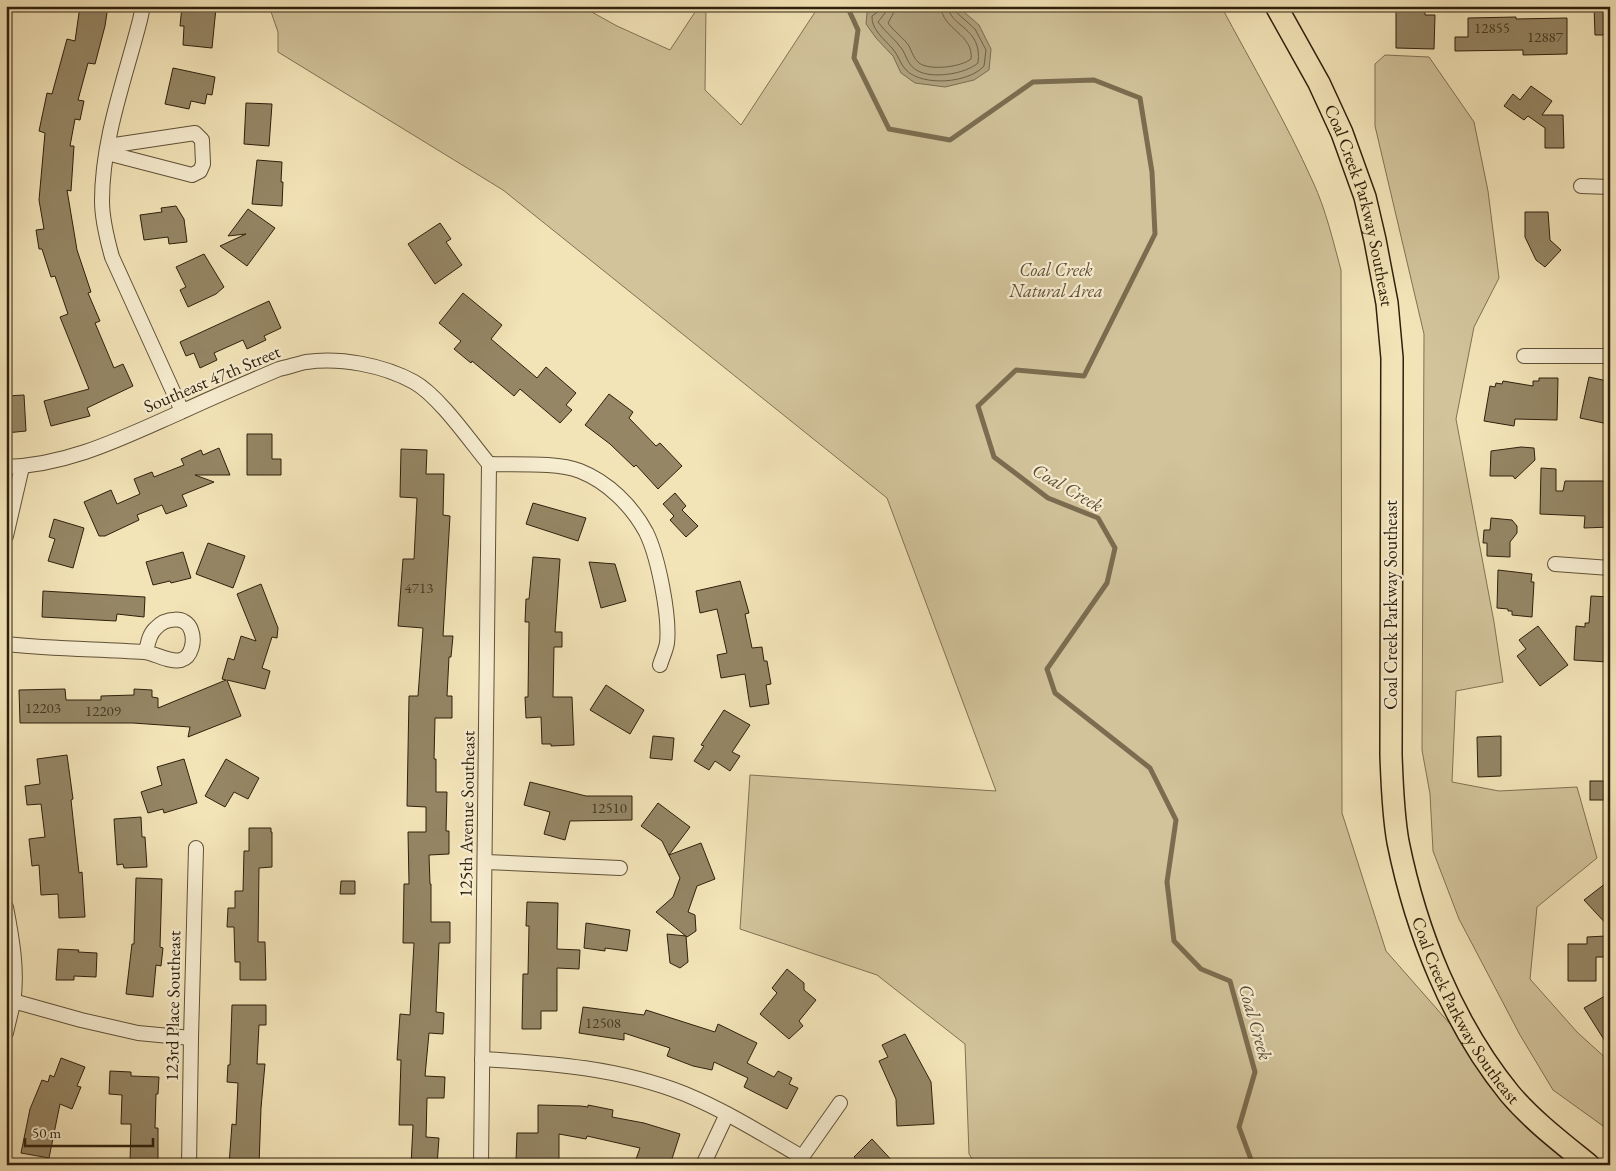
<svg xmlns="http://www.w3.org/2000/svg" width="1616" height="1171" viewBox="0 0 1616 1171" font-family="'EB Garamond',serif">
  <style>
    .green { fill: #d2c39b; stroke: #807254 }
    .water { fill: #b0a17e; stroke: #7c6d50 }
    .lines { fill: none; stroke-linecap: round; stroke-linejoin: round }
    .shore { stroke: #706045; stroke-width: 1 }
    .stream { stroke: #7c6d50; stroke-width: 5 }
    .building { fill: #958665; stroke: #2f200c }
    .street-casing { stroke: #605137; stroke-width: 16 }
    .primary-casing { stroke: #2f200c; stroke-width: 24 }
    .street { stroke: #f7edd1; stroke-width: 14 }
    .primary { stroke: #f3e4b8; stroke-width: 21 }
    .labels { text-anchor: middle; stroke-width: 4.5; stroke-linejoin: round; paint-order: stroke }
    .number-label { font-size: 15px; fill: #483a22 }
    .street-label { font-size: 18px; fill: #2f200c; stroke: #f7edd1 }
    .park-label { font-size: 18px; font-style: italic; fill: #605137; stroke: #f7edd1 }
    .water-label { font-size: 19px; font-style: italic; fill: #5c4d34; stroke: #f7edd1 }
  </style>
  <rect width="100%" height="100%" fill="#f3e4b8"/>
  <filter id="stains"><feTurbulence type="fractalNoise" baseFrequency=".004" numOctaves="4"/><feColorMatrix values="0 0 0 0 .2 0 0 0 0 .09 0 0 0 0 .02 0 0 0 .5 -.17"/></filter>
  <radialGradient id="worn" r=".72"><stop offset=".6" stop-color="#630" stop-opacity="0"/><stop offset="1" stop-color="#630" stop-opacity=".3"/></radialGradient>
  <!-- green -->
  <g class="green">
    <path d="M269 6H581L617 26 670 50 699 6H706L705 90 741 125 819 6H1221C1252 64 1286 122 1313 182 1326 210 1333 241 1341 270L1342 813 1386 951 1516 1099 1582 1165H976L969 1154 965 1044 877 975 740 929 750 775 996 791 887 498 503 190 278 52V32Z"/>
    <path d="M1385 55 1429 57 1474 122 1488 191 1499 278 1474 327 1456 419 1494 622 1503 682 1456 691 1452 782 1499 791 1577 787 1597 858 1537 907 1530 979 1577 1032 1610 1062V1131L1553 1090 1520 1035 1459 919 1433 851 1430 794 1422 750 1424 334 1375 126V64Z"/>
  </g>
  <!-- water -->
  <path class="water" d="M878 6H957L979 25 991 49 989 70 974 80 945 87 915 83 901 73 893 56 876 38 866 24 867 13Z"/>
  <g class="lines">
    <!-- shore -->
    <g class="shore">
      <path d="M880 6 879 11 872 16C871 29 884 39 892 48 898 54 900 64 906 70 923 87 969 83 984 66L986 50 975 29 956 12 954 6"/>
      <path d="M886 6 885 13 878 22C885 32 895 39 902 49 907 57 908 66 918 71 933 79 965 74 978 63 983 27 949 27 948 6"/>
      <path d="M894 6 893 14 888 23C894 32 904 38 909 46 912 52 914 59 919 63 930 71 961 67 971 59 974 34 941 29 941 6"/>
    </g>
    <!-- stream -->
    <g class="stream">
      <path d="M847 6 858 30 854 58 889 129 950 140 1033 82 1094 80 1140 98 1152 172 1155 234 1084 376 1016 370 978 406 994 457 1048 498 1098 518 1115 548 1107 583 1047 669 1055 693 1150 768 1176 820 1167 882 1174 941 1201 969 1230 981 1255 1072 1239 1127 1253 1165"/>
      <path d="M6 97 9 70 8 6"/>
    </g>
  </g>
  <!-- building -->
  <g class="building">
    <path d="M80 6H108L105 26 95 64 88 63 78 100 84 101 80 120 75 119 70 146H74L71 191 67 190 77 250 91 292 88 293 100 321 95 323 114 368 123 364 133 386 87 408 90 416 51 426 44 401 89 389 60 317 68 314 55 276 51 277 42 249H39L36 230 44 229 39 200 45 133 39 131 47 93 52 94 67 39 75 41Z"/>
    <path d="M182 6 216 8 212 48 183 45 184 26H180Z"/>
    <path d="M1594 6H1610V35H1595Z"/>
    <path d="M1396 11H1425V15H1435L1434 49 1396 48Z"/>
    <path d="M1516 17V19L1567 18V54L1523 55V50L1455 51V37H1468V18Z"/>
    <path d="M173 68 215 77 212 95 207 94 205 104 191 101 189 109 165 104Z"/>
    <path d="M1531 86 1552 101 1542 115H1563L1564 148H1545V128L1528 116 1524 120 1504 106 1513 94 1520 100Z"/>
    <path d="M246 103 272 104 269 146 244 144Z"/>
    <path d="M257 160 282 162 281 182H283L282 206 252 204Z"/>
    <path d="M176 206 184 219 187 242 169 244 168 237 144 240 140 215 162 212 161 208Z"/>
    <path d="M248 209 275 228 247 266 220 246 246 234 228 236Z"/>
    <path d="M1525 212H1548L1550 240 1561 250 1545 267 1536 260 1525 237Z"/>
    <path d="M440 223 451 239 446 242 462 265 435 284 408 244Z"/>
    <path d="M204 254 224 287 216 294 188 307 180 290 186 287 176 267Z"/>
    <path d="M463 293 502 325 491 339 537 378 546 367 576 393 566 405 572 410 560 423 520 389 514 396 472 361 471 363 454 349 461 341 439 323Z"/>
    <path d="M269 301 281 328 264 336 266 340 247 349 243 340 214 353 217 360 200 368 194 353 186 356 180 342Z"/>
    <path d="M1589 377 1607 381 1606 385 1610 386V417L1608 424 1580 418Z"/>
    <path d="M1539 378H1558L1557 420 1515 419 1514 426 1484 421 1490 386 1495 387 1496 383 1502 384 1503 381 1533 386V381H1539Z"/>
    <path d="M609 394 633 412 629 418 656 446 660 443 682 466 658 489 636 465 634 467 610 444 585 425Z"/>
    <path d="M24 395 26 431 6 433V396Z"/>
    <path d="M247 434H272V459H281V475H247Z"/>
    <path d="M1521 447 1534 448 1535 460 1515 479 1513 476H1490L1491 451Z"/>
    <path d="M219 448 230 475H195L214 482 182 495 187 506 166 514 162 505 137 515 139 520 105 536H99L84 502 111 490 117 504 140 494 134 479 152 472 154 477 184 465 181 459 201 450 203 455Z"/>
    <path d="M401 449 427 450 426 474H444L443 515 450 516 443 636H453L451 657H449L447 696H452V718H435L434 759H436V792H447L446 831H449V854L429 855 430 884H431V922H450V943H439L436 1012 444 1013 443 1034 429 1033 425 1076 445 1077 444 1098H427L426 1137 439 1138 437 1165H411L413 1125H399L401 1060H397L400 1014 410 1015 414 943H403L404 884H409L408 832H426V807L407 806 409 696H418L423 628 398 626 403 559H414L417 498 400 497Z"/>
    <path d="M1541 468 1556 469V491H1563L1565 481H1610V527L1584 528 1585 516 1540 514Z"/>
    <path d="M675 493 686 506 682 510 698 526 686 537 670 520 674 516 663 504Z"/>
    <path d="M533 503 586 518 578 541 526 524Z"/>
    <path d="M1491 518 1512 520 1517 526V533L1510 542V557L1487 556V543H1483L1484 530H1490Z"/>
    <path d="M54 519 84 528 73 568 48 561 55 539 49 537Z"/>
    <path d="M208 543 245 556 233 588 196 574Z"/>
    <path d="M183 552 191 578 171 583 170 581 153 585 146 562Z"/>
    <path d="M533 557 560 559 555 632H562V647H554L553 697H572L574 745 551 746V744H542L541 717 526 718 525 697H528L529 622H525L526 599H529Z"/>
    <path d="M589 562 615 564 626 601 601 608Z"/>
    <path d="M1498 570 1532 574 1531 582H1534L1532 617 1512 615V611H1508V609L1497 608Z"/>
    <path d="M740 581 749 613 745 614 752 648 762 647 764 661H767L771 684 766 685 769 704 750 707 745 674 721 678 717 655 727 653 717 609 700 613 696 591Z"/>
    <path d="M261 584 278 628 277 638 272 637 262 668 270 671 265 689 227 680 241 716 188 737 190 727 133 723H20L19 690 65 689 66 700H101V696L134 695V689L152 690V697L158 698V708L226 680 222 679 228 658 234 660 241 636 256 641 237 594Z"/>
    <path d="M43 591 145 597 144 617 117 614 116 621 42 617Z"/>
    <path d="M1591 596 1610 597 1608 662 1574 660 1576 626 1585 627V623H1589Z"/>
    <path d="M1538 626 1568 665 1540 686 1517 656 1526 649 1519 640Z"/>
    <path d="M606 685 644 710 630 734 590 710Z"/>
    <path d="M724 710 750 725 732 752 740 756 730 771 715 761 709 770 694 761 704 746 701 745Z"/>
    <path d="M653 736 674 738 672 760 650 758Z"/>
    <path d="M1501 736V776L1478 777 1477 737Z"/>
    <path d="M67 755 73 799 71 800 79 873 82 872 85 917 59 918 58 894 41 895 39 865 32 866 29 839 45 837 41 804 27 805 25 786 40 784 37 759Z"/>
    <path d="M184 759 197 803 164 813 163 809 148 813 141 792 162 785 157 767Z"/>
    <path d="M226 759 259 778 248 799 234 792 225 807 205 796Z"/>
    <rect x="1590" y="781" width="14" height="19"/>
    <path d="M530 782 586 796H632V820L570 821 565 840 544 834 550 812 524 805Z"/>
    <path d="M658 803 690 827 669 855 701 843 715 879 697 886 688 912 695 915 696 931 687 937 656 912 673 897 680 878 662 841 641 826Z"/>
    <path d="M141 817 142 837H145L147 867 124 868 123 864 117 865 114 819Z"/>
    <path d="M249 828H271V832H272V867L259 868 258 942H265L266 980H240V962H235L234 927H227L228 908H235V891H243L244 851H249Z"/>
    <path d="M136 878 162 879 160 947 163 948 161 966 156 965 153 997 126 994 132 944H134Z"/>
    <path d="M1610 880V928L1584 900Z"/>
    <path d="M341 881H355V894H340Z"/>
    <path d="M527 902 558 903 557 949 580 950 579 969 557 968V1011H541V1029H522L523 974H528L529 926H526Z"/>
    <path d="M586 923 630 930 627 951 605 948V951L584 948Z"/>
    <path d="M667 934 686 936 688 962 680 968 670 963Z"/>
    <path d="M1606 936V957H1596V981H1568V944H1587V937Z"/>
    <path d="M58 949 79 950 78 952 97 953 96 977 74 976V980H56Z"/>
    <path d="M787 969 804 983V990L816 1000 799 1021 803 1026 789 1039 760 1014 777 993 772 988Z"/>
    <path d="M1610 993V1049L1584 1008Z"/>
    <path d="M232 1005H266V1025H259L257 1064H265L261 1108 259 1165H229L232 1124 236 1125 238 1083 227 1082 228 1065H230Z"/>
    <path d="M583 1007 644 1015 646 1010 715 1032 718 1024 757 1043 747 1063 774 1077 778 1071 792 1078 789 1084 798 1088 787 1109 744 1087 748 1078 714 1062 712 1070 693 1066 667 1056 670 1048 624 1033V1040L579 1033Z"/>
    <path d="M905 1034 931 1082 934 1124 897 1126 896 1099 879 1061 888 1057 882 1045Z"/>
    <path d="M61 1058 85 1067 77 1086 81 1087 72 1109 60 1104 49 1158 21 1153 30 1109 42 1080 48 1082 50 1075 54 1077Z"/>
    <path d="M110 1071 131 1072V1076L159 1077 158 1094H156L155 1128H158V1165H132V1163H130L131 1124H121L122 1095 109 1094Z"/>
    <path d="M538 1105 581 1106 588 1107V1105L613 1110 612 1117 644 1123 680 1134 670 1165H643L635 1162 640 1148 587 1136 586 1139 559 1134V1162L516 1161 517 1133H538Z"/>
    <path d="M872 1139 896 1165H862L854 1157Z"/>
  </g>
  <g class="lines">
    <!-- street casing -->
    <g class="street-casing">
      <g id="street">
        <path d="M143 6 140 20C125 79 102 139 102 201 102 220 107 239 112 257L182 411"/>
        <path d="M107 153 192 175 200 171 203 164 202 140 195 133 108 146"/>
        <path d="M1581 186 1610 187"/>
        <path d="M1524 356H1610"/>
        <path d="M489 464C516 465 556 462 580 471 608 482 632 506 646 532 658 556 670 616 667 643 666 650 662 658 660 665"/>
        <path d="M6 467C70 465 124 437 181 412 213 397 246 383 279 369 288 367 297 364 306 362 340 357 383 365 414 382 439 396 470 441 489 464"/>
        <path d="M6 536 22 467"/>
        <path d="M1555 564 1610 568"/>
        <path d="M6 644C52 649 98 649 144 652 155 653 170 663 181 660 192 657 195 640 191 630 186 615 165 618 156 628 149 634 148 643 146 652"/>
        <path d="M486 862 620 868"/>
        <path d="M6 907C12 938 18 972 13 1003 11 1013 8 1023 6 1033"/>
        <path d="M13 1001 81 1020 138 1033 191 1038"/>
        <path d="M482 1059C551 1063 620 1068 685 1094 726 1111 764 1135 802 1157L840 1103"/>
        <path d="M189 1165 191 1038 196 848"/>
        <path d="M481 1165 489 464"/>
        <path d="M703 1165 727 1114"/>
      </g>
    </g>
    <!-- primary casing -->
    <g class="primary-casing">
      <g id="primary">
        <path id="s1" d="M1276 6 1319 83 1342 133 1365 197 1375 240 1387 303 1392 358 1391 755C1392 784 1393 814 1398 842 1416 931 1452 1023 1510 1094 1533 1121 1562 1143 1589 1165"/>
      </g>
    </g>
    <!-- street -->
    <use href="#street" class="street"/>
    <!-- primary -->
    <use href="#primary" class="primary"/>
  </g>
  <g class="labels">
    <!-- number labels -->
    <g class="number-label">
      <text x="1492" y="33">12855</text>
      <text x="1545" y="42">12887</text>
      <text x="419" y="593">4713</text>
      <text x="43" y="713">12203</text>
      <text x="103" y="716">12209</text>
      <text x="609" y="813">12510</text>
      <text x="603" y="1028">12508</text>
    </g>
    <!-- street labels -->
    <g class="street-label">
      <text dy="6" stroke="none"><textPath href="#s1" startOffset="218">Coal Creek Parkway Southeast</textPath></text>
      <text transform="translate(212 379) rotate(-23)" y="6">Southeast 47th Street</text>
      <text transform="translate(1391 605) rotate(-90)" y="6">Coal Creek Parkway Southeast</text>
      <text transform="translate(467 814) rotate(-89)" y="6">125th Avenue Southeast</text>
      <text transform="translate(173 1006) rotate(-89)" y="6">123rd Place Southeast</text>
      <text dy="6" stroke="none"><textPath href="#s1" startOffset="1042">Coal Creek Parkway Southeast</textPath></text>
    </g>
    <!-- park labels -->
    <g class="park-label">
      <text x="1056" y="276">Coal Creek<tspan x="1056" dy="21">Natural Area</tspan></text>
    </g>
    <!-- water labels -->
    <g class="water-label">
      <text transform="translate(1068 487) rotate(30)" y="7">Coal Creek</text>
      <text transform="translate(1256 1022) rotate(74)" y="7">Coal Creek</text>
    </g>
  </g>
  <!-- margin -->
  <rect width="1616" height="1171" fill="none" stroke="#f3e4b8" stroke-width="25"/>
  <rect x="8" y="8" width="1601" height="1156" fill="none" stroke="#2f200c" stroke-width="2.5"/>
  <rect x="12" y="12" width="1591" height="1146" fill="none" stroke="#2f200c"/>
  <!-- scale -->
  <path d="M25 1138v8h128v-8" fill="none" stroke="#2f200c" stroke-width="2.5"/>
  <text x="32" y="1138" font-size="15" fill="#2f200c" stroke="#f7edd1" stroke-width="4" paint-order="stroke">50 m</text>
  <rect width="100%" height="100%" filter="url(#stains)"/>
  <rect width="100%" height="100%" fill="url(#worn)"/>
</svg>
